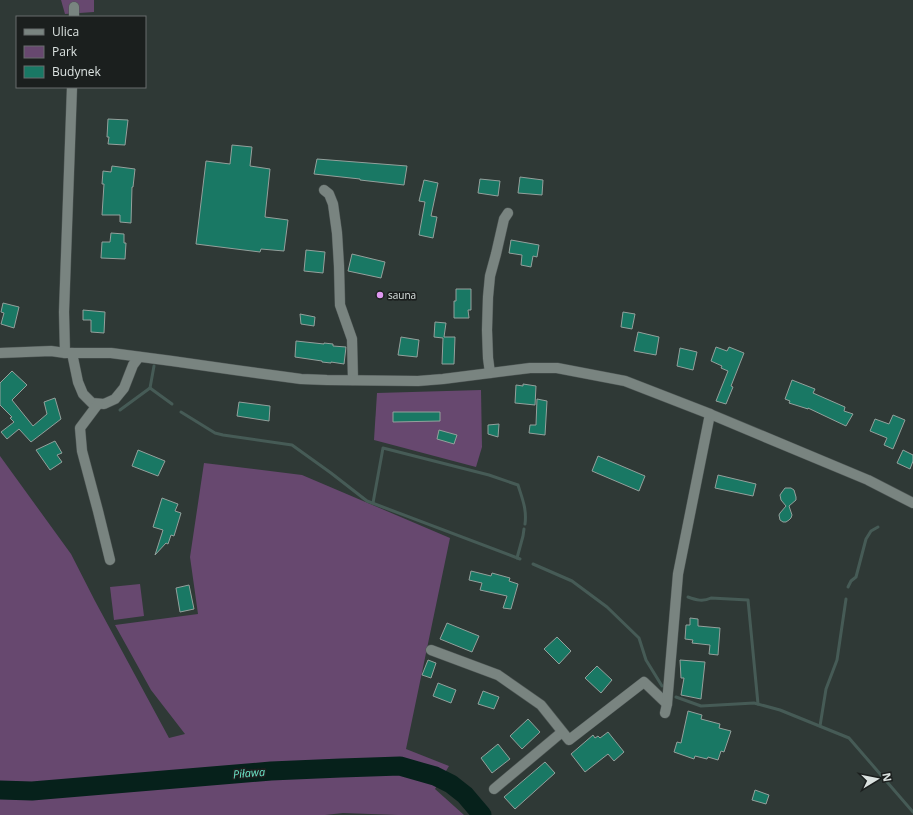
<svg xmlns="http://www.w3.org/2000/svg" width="913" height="815" viewBox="0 0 913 815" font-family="'Open Sans',sans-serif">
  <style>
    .green { fill: #67486f }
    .water { fill: #06211b; stroke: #465b56 }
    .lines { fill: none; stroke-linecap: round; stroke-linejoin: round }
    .stream { stroke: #465b56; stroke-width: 3 }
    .river { stroke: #06211b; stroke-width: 19 }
    .building { fill: #197864; stroke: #94a09c }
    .minor-casing { stroke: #4e5654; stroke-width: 11 }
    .tertiary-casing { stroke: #4e5654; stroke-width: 11 }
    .minor { stroke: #798480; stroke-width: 10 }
    .tertiary { stroke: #798480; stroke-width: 10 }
    .poi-dot { fill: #df98f1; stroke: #1b1f1e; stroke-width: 1.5 }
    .labels { text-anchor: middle; stroke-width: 3.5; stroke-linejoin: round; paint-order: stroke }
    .poi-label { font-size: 10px; fill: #dbe2e0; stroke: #1b1f1e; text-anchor: start }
    .water-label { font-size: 11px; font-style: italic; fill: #6de9ca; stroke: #1b1f1e }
  </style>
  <rect width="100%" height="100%" fill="#2f3936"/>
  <!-- green -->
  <g class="green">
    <path d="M61 0H94V12L65 14Z"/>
    <path d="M481 390 482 447 476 467 374 440 377 393Z"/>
    <path d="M0 456 71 554 95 601 169 738 185 734 151 690 115 625 198 614 190 557 204 463 302 475 450 538 406 749 449 766 435 789 464 815H398L343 813 325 815H0Z"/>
    <path d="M140 584 144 616 114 620 110 587Z"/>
  </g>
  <!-- water -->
  <path class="water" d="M453 781 458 784 489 815H472L463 803 448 789Z"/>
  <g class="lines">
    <!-- stream -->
    <g class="stream">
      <path d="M150 388 154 366"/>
      <path d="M120 410 150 388 172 404"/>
      <path d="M181 412 215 433 223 435 292 445 331 473 367 501 520 559"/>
      <path d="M373 503 383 448 489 475 518 485C522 498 527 509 525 524"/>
      <path d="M517 558 523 536 524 529"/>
      <path d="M533 564 572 581 607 607 639 638 646 660 662 686"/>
      <path d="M848 587 851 581 856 577 866 539 871 531 878 527"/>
      <path d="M688 597C696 600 703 602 711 598L748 600 758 704"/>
      <path d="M676 697 701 706 754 703 780 710 849 738 913 812"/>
      <path d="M820 726 826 689 837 660 846 599"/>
    </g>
    <!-- river -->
    <path class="river" d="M0 790 32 791 271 771 341 768 400 766 435 776 451 784 465 795 482 815"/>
  </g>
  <!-- building -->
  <g class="building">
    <path d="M108 119 128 120 125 145 108 144 109 137H107Z"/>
    <path d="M232 145 252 147 250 166 270 169 265 217 288 220 284 251 261 249 260 252 196 244 206 161 230 164Z"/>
    <path d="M317 159 407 166 404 185 360 180V179L314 174Z"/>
    <path d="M112 166 135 169 133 187H132L131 223 120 222V215H102L104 184H102L103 171 111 172Z"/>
    <path d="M520 177 543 180 542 195 518 193Z"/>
    <path d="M480 179 500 181 498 196 478 193Z"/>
    <path d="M424 180 438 183 431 216 437 217 433 238 419 235 425 202 419 201Z"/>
    <path d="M111 233 124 234V243H126L125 259 101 258 102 242H110Z"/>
    <path d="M511 240 539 245 537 257 533 256 531 267 521 265 522 255 509 253Z"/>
    <path d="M306 250 325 252 323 273 304 271Z"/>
    <path d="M352 254 385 262 381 278 348 271Z"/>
    <path d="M456 289H471V310H468L469 318H454V301H456Z"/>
    <path d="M3 303 19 307 14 328 1 324 4 313 1 312Z"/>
    <path d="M83 310 105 312 104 333 91 332V320H83Z"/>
    <path d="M623 312 635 314 632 329 621 327Z"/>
    <path d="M300 314 315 317 314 326 301 324Z"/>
    <path d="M435 322 446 323 444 337H455L454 364H442L443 338 434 337Z"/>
    <path d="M638 332 659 337 656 355 634 351Z"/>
    <path d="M401 337 419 340 417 357 398 355Z"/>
    <path d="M296 341 324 344V343L333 344V346L346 347 344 364 331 362V363L322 362V361L295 357Z"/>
    <path d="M716 347 727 351 729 347 744 353 731 386 733 387 726 404 716 401 728 371 721 368 722 366 711 361Z"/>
    <path d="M680 348 697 352 693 370 677 366Z"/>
    <path d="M12 371 27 385 12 400 33 426 47 414 44 402 55 398 61 419 31 442 19 429 7 439 1 432 14 422 10 418 12 417 0 405V383Z"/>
    <path d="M792 380 815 389 813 393 845 407 844 411 853 414 846 426 808 408V409L789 403 790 401 785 399Z"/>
    <path d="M523 384 536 386 535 405 515 403 516 385 523 386Z"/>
    <path d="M537 399 547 401 545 435 529 433 530 425H536Z"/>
    <path d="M239 402 270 406 269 421 237 416Z"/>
    <path d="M393 412H440V421L393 422Z"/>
    <path d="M893 415 905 420 893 449 884 445 887 438 870 431 875 419 889 424Z"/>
    <path d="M499 424 498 437 488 434V425Z"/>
    <path d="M439 430 457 435 454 444 437 439Z"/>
    <path d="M55 441 62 453 57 455 62 462 50 470 36 450Z"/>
    <path d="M138 450 165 461 158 476 132 466Z"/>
    <path d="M903 450 913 455V461L910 469 897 463Z"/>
    <path d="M598 456 645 476 639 491 592 471Z"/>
    <path d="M718 475 756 484 753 496 715 488Z"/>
    <path d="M785 488H791L794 490 796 497V500L789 506 792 515 791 518 789 520 786 522H783L780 520 779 515 780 513 786 506 781 500 780 495 782 492Z"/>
    <path d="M162 498 178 504 175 511 181 513 174 536 171 535 168 544 166 543 155 555 163 530 153 527Z"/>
    <path d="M471 571 491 576 492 573 510 578 509 581 518 584 511 609 503 608 507 596 480 590 482 583 469 580Z"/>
    <path d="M189 585 194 609 180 612 176 588Z"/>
    <path d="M690 618 698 619V626L720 628 718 655 709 654 710 645 692 643 693 640 685 639 686 625H690Z"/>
    <path d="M447 623 479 636 472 652 440 639Z"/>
    <path d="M557 637 571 651 559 664 544 649Z"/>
    <path d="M428 660 436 663 431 678 422 675Z"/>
    <path d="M680 660 705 662 701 699 681 695 684 678H681Z"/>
    <path d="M597 666 612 680 601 693 585 678Z"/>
    <path d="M438 683 456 690 451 703 433 696Z"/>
    <path d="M483 691 499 697 494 709 478 704Z"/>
    <path d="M688 711 702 715 701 719 720 724 719 728 731 731 724 752 721 751 718 760 708 757 707 759 695 756 694 759 674 752 677 742 681 743Z"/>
    <path d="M528 719 540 732 522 749 510 736Z"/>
    <path d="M608 732 624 752 614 761 608 754 585 772 571 754 593 735 595 738 598 736 600 738Z"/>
    <path d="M498 744 510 759 492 773 481 758Z"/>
    <path d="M545 762 555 773 515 809 504 797Z"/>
    <path d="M755 790 769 795 766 804 752 800Z"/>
  </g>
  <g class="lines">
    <!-- minor casing -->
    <g class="minor-casing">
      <g id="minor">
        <path d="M74 17V7"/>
        <path d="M324 190 329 194 333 204 337 233 339 266 340 305 352 339 353 380"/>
        <path d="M65 353 64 312 72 87"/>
        <path d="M72 353 78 382 83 394 92 403 104 404 115 399 124 388 133 365 139 357"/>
        <path d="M490 373 488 358 487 330 488 297 490 276 496 254 504 219 508 213"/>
        <path d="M98 404 80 428 82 451 98 511 110 560"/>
        <path d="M431 650 498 675 541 705 569 740 644 682 667 704"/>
        <path d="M665 713 667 704 678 574 710 414"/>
        <path d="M494 789 562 732"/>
      </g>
    </g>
    <!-- tertiary casing -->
    <g class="tertiary-casing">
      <path id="tertiary" d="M0 353 51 351 65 353H111L172 361 235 370 301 379 327 380 418 381 443 379 530 368H557L625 381 710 414 868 480 913 503"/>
    </g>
    <!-- minor -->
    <use href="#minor" class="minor"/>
    <!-- tertiary -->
    <use href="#tertiary" class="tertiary"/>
  </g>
  <!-- markers -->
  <circle class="poi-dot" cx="380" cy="295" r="4"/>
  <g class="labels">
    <!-- poi labels -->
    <g class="poi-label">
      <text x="388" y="299">sauna</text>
    </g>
    <!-- water labels -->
    <g class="water-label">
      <text transform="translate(249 773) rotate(-5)" y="4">Piława</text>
    </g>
  </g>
  <!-- legend -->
  <rect x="16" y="16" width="130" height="72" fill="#1b1f1e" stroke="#686d6c"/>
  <rect x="24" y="29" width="20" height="6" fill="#798480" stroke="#686d6c"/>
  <text x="52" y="36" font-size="12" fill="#dbe2e0">Ulica</text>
  <rect x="24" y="46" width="20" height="12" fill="#67486f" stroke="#686d6c"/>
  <text x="52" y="56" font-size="12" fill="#dbe2e0">Park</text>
  <rect x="24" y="66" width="20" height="12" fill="#197864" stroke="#686d6c"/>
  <text x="52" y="76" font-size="12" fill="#dbe2e0">Budynek</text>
  <!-- north arrow -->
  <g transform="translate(877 779) rotate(80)" stroke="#1b1f1e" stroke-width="3" paint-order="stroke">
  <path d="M0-3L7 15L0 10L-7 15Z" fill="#dbe2e0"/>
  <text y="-6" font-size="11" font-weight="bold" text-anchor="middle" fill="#dbe2e0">N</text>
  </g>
</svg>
